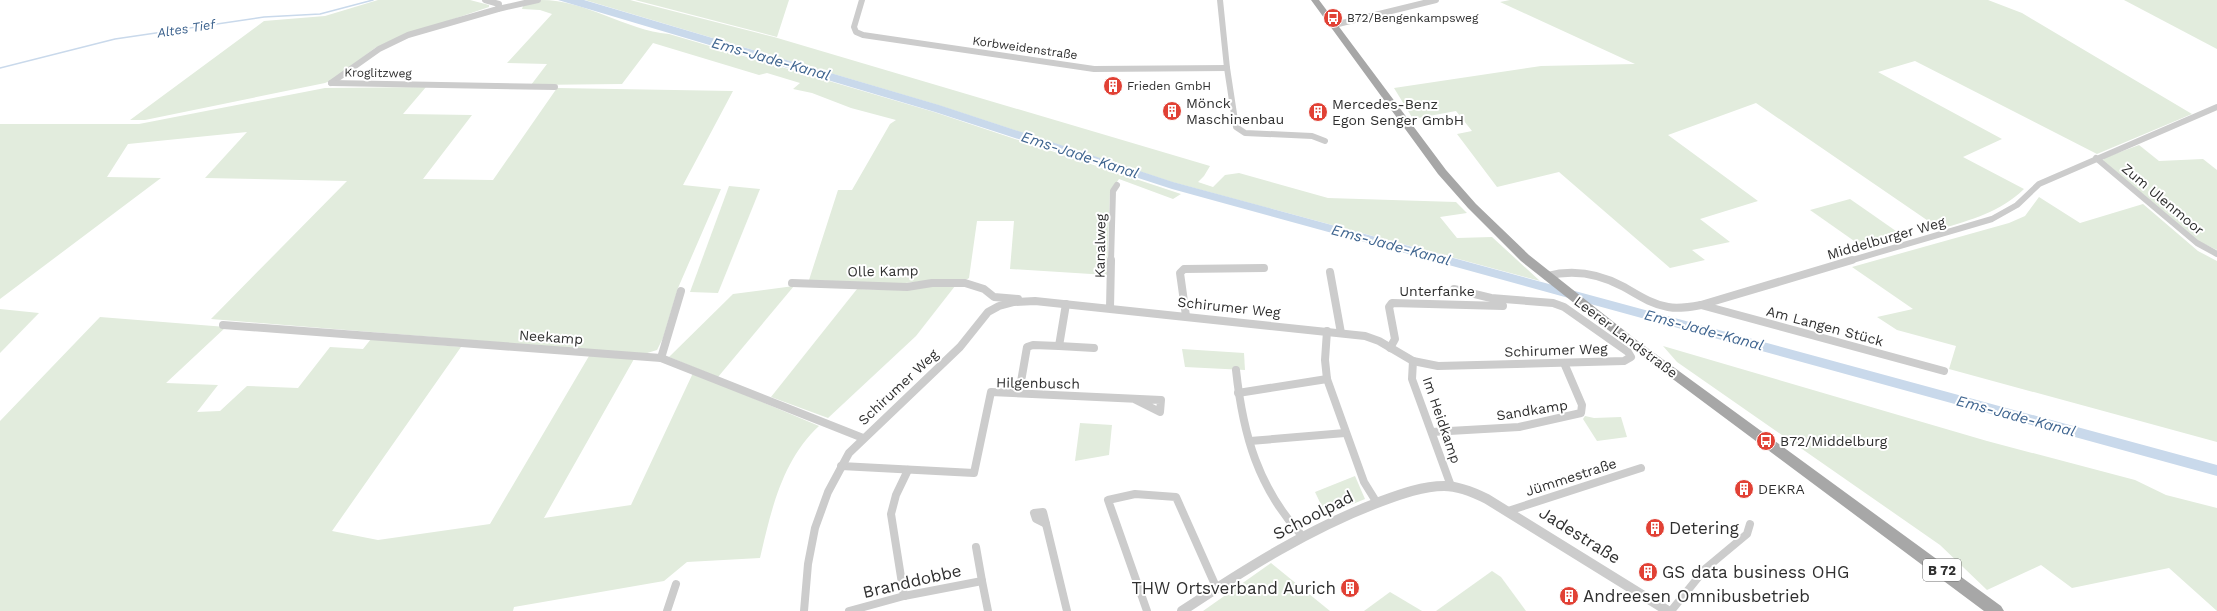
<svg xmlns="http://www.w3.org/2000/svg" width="2217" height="611" viewBox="0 0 2217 611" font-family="'Work Sans',sans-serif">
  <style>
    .green { fill: #e2ecdd }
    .water { fill: #c9d9eb }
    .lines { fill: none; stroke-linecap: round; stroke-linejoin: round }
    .stream { stroke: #c9d9eb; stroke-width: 1.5 }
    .minor-far1 { stroke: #ccc; stroke-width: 6 }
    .minor { stroke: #ccc; stroke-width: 8 }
    .tertiary { stroke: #ccc; stroke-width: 10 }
    .primary { fill: #a7a7a7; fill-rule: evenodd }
    .labels { text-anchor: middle; stroke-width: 4; stroke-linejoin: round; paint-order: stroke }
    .far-poi-label { font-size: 12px; fill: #2f2f2f; stroke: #fff; text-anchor: start }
    .far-street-label { font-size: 12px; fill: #2f2f2f; stroke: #fff }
    .far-water-label { font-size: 13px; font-style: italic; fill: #3e648f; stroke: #fff }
    .shield { fill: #fff; stroke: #6d6d6d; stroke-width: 1 }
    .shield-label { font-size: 13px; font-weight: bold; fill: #2f2f2f }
    .poi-label { font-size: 14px; fill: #2f2f2f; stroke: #fff; text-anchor: start }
    .street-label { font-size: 14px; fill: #2f2f2f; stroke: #fff }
    .water-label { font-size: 15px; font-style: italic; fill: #3e648f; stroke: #fff }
    .near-street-label { font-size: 17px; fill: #2f2f2f; stroke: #fff }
    .near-poi-label { font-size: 17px; fill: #2f2f2f; stroke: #fff; text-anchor: start }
  </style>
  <rect width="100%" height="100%" fill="#fff"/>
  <!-- green -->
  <g class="green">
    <path d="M378 0H470L489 5V7L397 38 375 48 332 80 325 83 145 120H130L264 21 325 16Z"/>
    <path d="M541 0C586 0 625 30 669 34L934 112 1181 194 1173 199 1119 179 1110 192 1107 275 1010 269 1014 221H977L969 278 964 281 946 279 895 284 809 280 838 190H852L890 124 896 120 851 108 812 93 793 89 800 83 767 73 759 75 653 43 622 84 531 85 547 64 507 63 552 14 540 10 522 9 523 6Z"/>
    <path d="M585 0H630L774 37 1210 166 1204 176 1198 182 1213 187 1225 175 1239 173 1328 198 1456 202 1467 213 1440 217 1457 238 1492 237 1540 281 1172 182 938 105Z"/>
    <path d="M635 0H789L777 37Z"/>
    <path d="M1510 0H1988L2022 13 2192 114 2097 154 1915 61 1878 72 2002 139 1963 157 2024 189C2000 212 1971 220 1940 229L1756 103 1668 135 1758 201 1700 219 1730 242 1692 250 1705 260 1670 268 1559 172 1497 187 1457 134 1472 131 1456 111 1413 119 1394 88 1541 66 1635 64 1500 2Z"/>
    <path d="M2124 0H2217V49Z"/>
    <path d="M426 87 403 114 472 115 423 179 493 180 557 88 733 91 683 185 721 189 678 288 663 338 657 350 644 354 211 319 347 181 205 178 247 132 128 144 107 177 161 178 0 299V124H139L325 88Z"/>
    <path d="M2139 145 2159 161 2203 159 2217 170V250L2200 242 2103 161 2104 158Z"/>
    <path d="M729 186 760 189 718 293 690 292Z"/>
    <path d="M2039 197 2080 223 2143 204 2198 251 2217 261V442L1949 369 1956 346 1897 330 1877 317 1913 309 1852 267 2009 223 2025 216Z"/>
    <path d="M1850 199 1906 238 1867 250 1810 210Z"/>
    <path d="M794 286 718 377 669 357 733 294Z"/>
    <path d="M929 286H955L916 336 828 418 771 397 857 289 889 290Z"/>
    <path d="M0 309 39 313 0 353Z"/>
    <path d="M100 317 226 327 166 383 218 385 197 412 220 411 247 386 298 388 330 347 363 349 371 339 461 347 332 531 378 540 490 524 589 356 634 359 544 518 631 505 693 373 819 426C782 460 771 511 760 558L687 562 664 581 514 607 513 611H0V421Z"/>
    <path d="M1663 346 1987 441 2135 480 2166 495 2217 508V611L2169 568 2072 588 2041 565 1987 590 1940 545 1677 362Z"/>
    <path d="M1182 349 1244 353 1245 370 1185 367Z"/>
    <path d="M1585 416 1594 418 1621 417 1627 437 1597 441 1583 419Z"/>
    <path d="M1080 423 1112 425 1109 455 1075 461Z"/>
    <path d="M1355 476 1365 499 1326 515 1315 492Z"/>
    <path d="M1271 563 1330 611H1203Z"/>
    <path d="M1492 571 1501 577 1526 611H1436Z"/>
    <path d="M1390 592 1422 611H1364Z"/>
  </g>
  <!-- water -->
  <path class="water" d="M558 0H584L939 105 1173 182 2217 465V476L1172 189 935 112Z"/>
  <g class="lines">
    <!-- stream -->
    <path class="stream" d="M0 68 115 39 264 17 320 14 373 0"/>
    <!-- minor-far1 -->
    <g class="minor-far1">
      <path d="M485 0 499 4 498 9"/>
      <path d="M862 0 854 27 856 32 863 35 1094 69 1227 68"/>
      <path d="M1220 0 1227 68 1236 127 1245 133 1312 136 1325 141"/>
      <path d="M1334 25 1436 0"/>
      <path d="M331 83 379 49 408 35 498 9 538 0"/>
      <path d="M331 83 555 87"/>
      <path d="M2096 158 2197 243 2217 254"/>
      <path d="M1111 261 1113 191 1117 185"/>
      <path d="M1849 261 1992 219 2017 205 2039 184 2217 107"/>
    </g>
    <!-- minor -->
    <g class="minor">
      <path d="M1330 272 1341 333"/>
      <path d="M1547 276C1574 269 1600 274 1624 287 1638 295 1651 304 1668 307 1679 309 1690 307 1701 305L1852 260"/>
      <path d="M792 283 907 287 932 283H965L984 289 994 297 1018 299"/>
      <path d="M1701 305 1944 371"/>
      <path d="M1110 308 1111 260"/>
      <path d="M1186 316 1180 273 1184 269 1264 268"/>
      <path d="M223 325 661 358 863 438"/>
      <path d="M1327 331 1325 360 1327 379 1364 482 1377 503"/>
      <path d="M1059 346 1094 348"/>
      <path d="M1390 348 1395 339 1389 307 1392 303 1503 306"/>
      <path d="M661 358 681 291"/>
      <path d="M1413 361 1412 379 1451 486"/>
      <path d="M1236 370C1243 435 1258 488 1303 537"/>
      <path d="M1019 393 1027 347 1033 345 1059 346 1066 304"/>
      <path d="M1238 393 1327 379"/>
      <path d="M1432 432 1519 427 1581 413 1582 405 1564 363"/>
      <path d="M1250 441 1345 433"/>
      <path d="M841 466 974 473 991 392 1161 400 1160 412 1134 399"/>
      <path d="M1508 511 1641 468"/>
      <path d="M1043 512 1046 524 1036 519 1034 513Z"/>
      <path d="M1046 524 1067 611"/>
      <path d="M976 547 982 581"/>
      <path d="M904 596 891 514 896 495 908 470"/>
      <path d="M667 611 676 584"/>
      <path d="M804 611 808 564 815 528 828 492 849 453 960 347 988 312 999 306 1014 302 1035 301 1365 336 1379 341 1413 361 1438 366 1624 361 1631 357 1628 352 1564 307 1553 303 1491 298 1454 289"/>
      <path d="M849 611 904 596 982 581 988 611"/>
      <path d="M1147 611 1108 500 1135 494 1176 497 1217 589"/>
      <path d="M1671 611 1705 569 1747 534 1750 524"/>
    </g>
    <!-- tertiary -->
    <path class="tertiary" d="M1182 611C1245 569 1310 528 1382 501 1401 494 1423 486 1444 486 1459 486 1473 492 1487 499L1668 611"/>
    <!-- primary -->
    <path class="primary" d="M1311 0H1319L1446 170 1476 204 1529 255 1635 339 2001 606 2004 611H1984L1627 345 1521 261 1468 208 1438 174Z"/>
  </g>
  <!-- icons -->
  <defs>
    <g id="bus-disc" transform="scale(1)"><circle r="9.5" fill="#e14135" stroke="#fff"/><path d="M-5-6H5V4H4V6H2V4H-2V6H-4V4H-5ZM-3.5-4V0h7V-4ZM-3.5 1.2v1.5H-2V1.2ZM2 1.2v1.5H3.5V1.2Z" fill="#fff"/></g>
    <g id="building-disc" transform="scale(1)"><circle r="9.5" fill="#e14135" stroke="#fff"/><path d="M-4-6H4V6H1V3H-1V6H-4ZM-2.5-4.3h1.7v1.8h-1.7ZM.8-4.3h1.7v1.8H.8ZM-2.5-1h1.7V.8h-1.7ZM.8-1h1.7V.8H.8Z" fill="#fff"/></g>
  </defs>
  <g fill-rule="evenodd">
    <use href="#bus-disc" x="1333" y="18"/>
    <use href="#building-disc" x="1113" y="86"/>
    <use href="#building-disc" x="1172" y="111"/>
    <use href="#building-disc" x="1318" y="112"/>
    <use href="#bus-disc" x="1766" y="441"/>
    <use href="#building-disc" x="1744" y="489"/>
    <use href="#building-disc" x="1655" y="528"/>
    <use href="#building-disc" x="1648" y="572"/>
    <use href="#building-disc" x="1350" y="588"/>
    <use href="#building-disc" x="1569" y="596"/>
  </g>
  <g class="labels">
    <!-- far-poi labels -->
    <g class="far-poi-label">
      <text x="1347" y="22">B72/Bengenkampsweg</text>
      <text x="1127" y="90">Frieden GmbH</text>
    </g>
    <!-- far-street labels -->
    <g class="far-street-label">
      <text transform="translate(1025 48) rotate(8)" y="4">Korbweidenstraße</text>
      <text transform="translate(378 73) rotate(1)" y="4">Kroglitzweg</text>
    </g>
    <!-- far-water labels -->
    <g class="far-water-label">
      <text transform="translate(186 28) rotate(-9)" y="5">Altes Tief</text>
    </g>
    <!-- shield labels -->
    <rect class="shield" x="1923" y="559" width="38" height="22" rx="3"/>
    <g class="shield-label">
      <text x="1942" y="575">B 72</text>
    </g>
    <!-- poi labels -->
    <g class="poi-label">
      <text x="1186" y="108">Mönck<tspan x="1186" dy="16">Maschinenbau</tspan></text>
      <text x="1332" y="109">Mercedes-Benz<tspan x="1332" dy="16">Egon Senger GmbH</tspan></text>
      <text x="1780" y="446">B72/Middelburg</text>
      <text x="1758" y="494">DEKRA</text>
    </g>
    <!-- street labels -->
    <g class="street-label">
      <text transform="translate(2163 199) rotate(40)" y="5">Zum Ulenmoor</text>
      <text transform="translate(1886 238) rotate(-16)" y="5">Middelburger Weg</text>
      <text transform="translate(1100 246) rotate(-89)" y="5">Kanalweg</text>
      <text transform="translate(883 271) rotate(-1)" y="5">Olle Kamp</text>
      <text x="1437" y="296">Unterfanke</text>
      <text transform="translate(1229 307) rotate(6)" y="5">Schirumer Weg</text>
      <text transform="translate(1825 326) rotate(15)" y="5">Am Langen Stück</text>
      <text transform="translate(551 337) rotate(4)" y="5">Neekamp</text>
      <text transform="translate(1626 337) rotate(37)" y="5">Leerer Landstraße</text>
      <text transform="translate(1556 350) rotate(-2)" y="5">Schirumer Weg</text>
      <text transform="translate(1038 383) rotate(1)" y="5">Hilgenbusch</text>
      <text transform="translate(898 387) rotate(-43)" y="5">Schirumer Weg</text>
      <text transform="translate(1532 410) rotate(-9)" y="5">Sandkamp</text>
      <text transform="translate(1442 420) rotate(71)" y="5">Im Heidkamp</text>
      <text transform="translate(1571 477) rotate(-18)" y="5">Jümmestraße</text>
    </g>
    <!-- water labels -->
    <g class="water-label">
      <text transform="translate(771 59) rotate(16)" y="5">Ems-Jade-Kanal</text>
      <text transform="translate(1080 155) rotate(18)" y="5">Ems-Jade-Kanal</text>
      <text transform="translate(1391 245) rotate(15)" y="5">Ems-Jade-Kanal</text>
      <text transform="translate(1704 330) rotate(15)" y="5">Ems-Jade-Kanal</text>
      <text transform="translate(2016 416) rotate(15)" y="5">Ems-Jade-Kanal</text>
    </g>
    <!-- near-street labels -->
    <g class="near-street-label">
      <text transform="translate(1313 515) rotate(-27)" y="6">Schoolpad</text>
      <text transform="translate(1580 535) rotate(32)" y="6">Jadestraße</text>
      <text transform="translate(912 581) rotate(-13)" y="6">Branddobbe</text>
    </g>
    <!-- near-poi labels -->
    <g class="near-poi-label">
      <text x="1669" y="534">Detering</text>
      <text x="1662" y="578">GS data business OHG</text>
      <text x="1336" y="594" text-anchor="end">THW Ortsverband Aurich</text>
      <text x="1583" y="602">Andreesen Omnibusbetrieb</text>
    </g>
  </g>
</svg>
